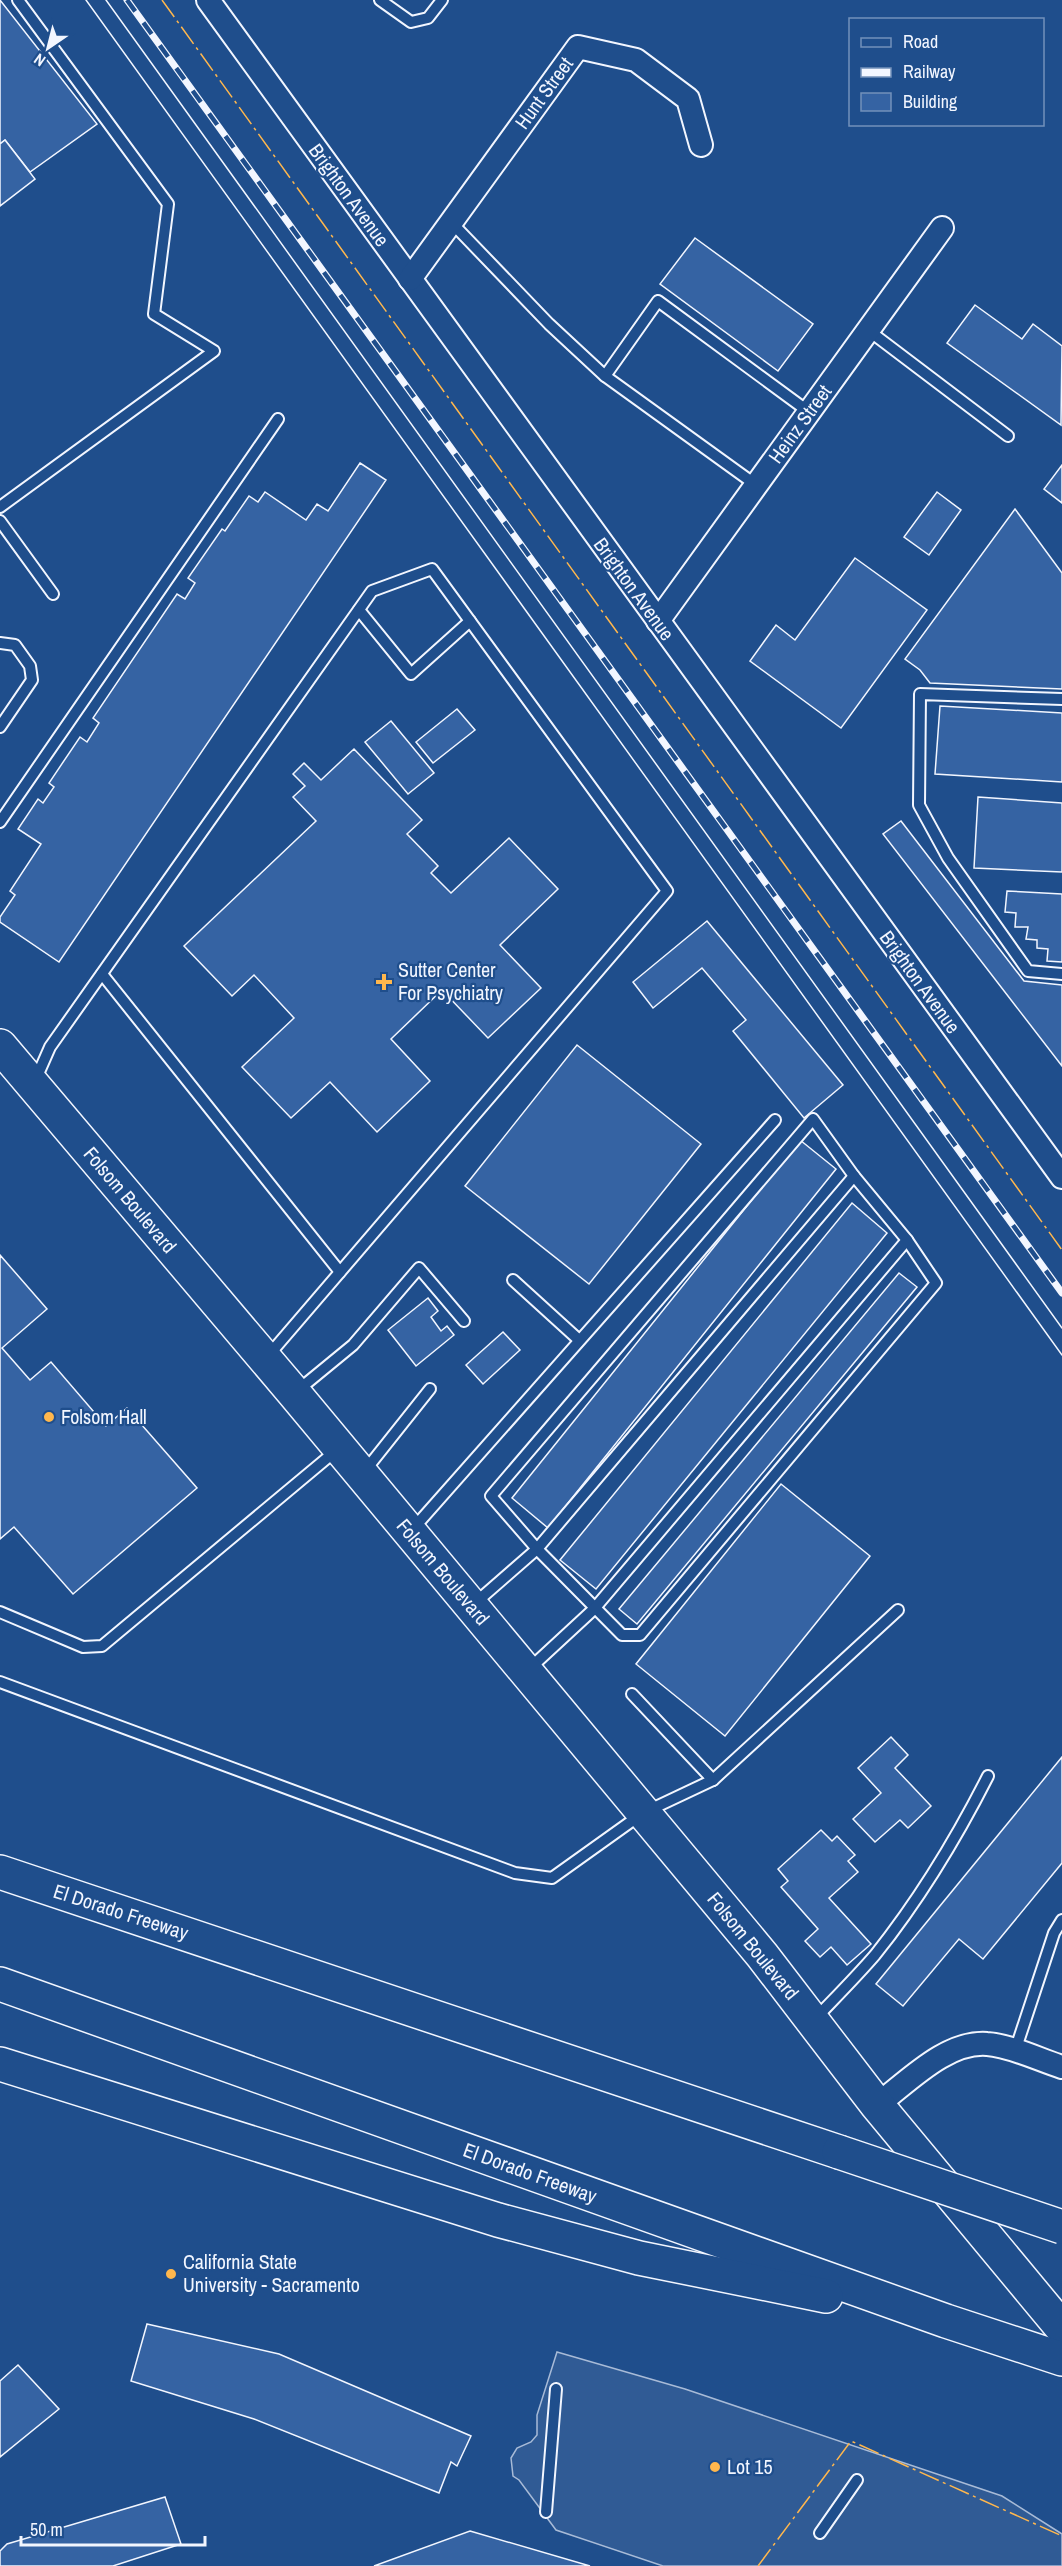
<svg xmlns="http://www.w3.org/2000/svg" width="1062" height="2566" viewBox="0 0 1062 2566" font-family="'Archivo Narrow',sans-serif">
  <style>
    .parking { fill: #305b95; stroke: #a8bbd7; stroke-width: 1.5 }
    .building { fill: #3563a3; stroke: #f2f6ff; stroke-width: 1.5 }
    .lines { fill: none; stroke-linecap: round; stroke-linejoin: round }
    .service-casing { stroke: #f2f6ff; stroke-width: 14 }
    .minor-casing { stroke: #f2f6ff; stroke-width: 26 }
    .primary-casing { stroke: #f2f6ff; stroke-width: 36 }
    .motorway-casing { stroke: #f2f6ff; stroke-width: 36 }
    .service { stroke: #1f4e8c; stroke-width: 10 }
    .minor { stroke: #1f4e8c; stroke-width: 22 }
    .primary { stroke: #1f4e8c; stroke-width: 33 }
    .motorway { stroke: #1f4e8c; stroke-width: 33 }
    .tram { stroke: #f2f6ff; stroke-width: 1.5 }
    .rail-casing { stroke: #f2f6ff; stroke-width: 7 }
    .rail { stroke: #1f4e8c; stroke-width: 4.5; stroke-dasharray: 14; stroke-linecap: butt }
    .motorway-bridge-casing { stroke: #f2f6ff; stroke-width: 36; stroke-linecap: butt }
    .motorway-bridge { stroke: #1f4e8c; stroke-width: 33 }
    .power { stroke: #ffb74d; stroke-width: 1.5; stroke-dasharray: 21 4.5 3 4.5; stroke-linecap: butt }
    .poi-dot { fill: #ffb74d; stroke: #1f4e8c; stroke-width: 2 }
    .labels { text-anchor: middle; stroke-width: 4.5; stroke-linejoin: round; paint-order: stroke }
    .street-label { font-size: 20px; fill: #f2f6ff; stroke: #1f4e8c }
    .poi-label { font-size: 20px; fill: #f2f6ff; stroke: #1f4e8c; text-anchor: start }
  </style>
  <rect width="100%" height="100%" fill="#1f4e8c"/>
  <!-- parking -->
  <path class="parking" d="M557 2352 685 2389 1002 2496 1062 2534V2566H663L556 2530 519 2480 513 2476 511 2458 517 2448 531 2442 537 2435V2415Z"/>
  <!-- building -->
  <g class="building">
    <path d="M0 0 97 124 30 172 5 140 0 144Z"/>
    <path d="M5 140 35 179 0 206V144Z"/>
    <path d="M695 238 813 324 778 371 660 284Z"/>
    <path d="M975 305 1022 339 1033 324 1062 346 1061 425 947 343Z"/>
    <path d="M360 463 386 480 59 962 0 922V917L15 895 10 891 41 844 18 829 38 799 43 803 54 787 49 783 80 737 87 742 99 723 93 718 177 594 185 599 195 583 188 578 222 529 225 531 249 496 258 502 265 492 306 520 317 504 328 511Z"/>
    <path d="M1062 465V503L1044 489Z"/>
    <path d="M937 492 961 510 929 555 904 537Z"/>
    <path d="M1015 509 1062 573V689L930 683 920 670 905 659Z"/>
    <path d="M855 558 927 610 841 728 750 661 776 625 795 640Z"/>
    <path d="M940 706 1062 713V782L935 774Z"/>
    <path d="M457 709 475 730 433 763 416 742Z"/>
    <path d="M391 721 434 773 408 794 365 742Z"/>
    <path d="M354 749 422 820 407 834 438 866 431 873 451 893 509 838 558 889 500 945 541 988 488 1038 442 990 391 1039 430 1081 377 1132 330 1082 291 1118 242 1067 294 1018 254 975 232 996 184 946 316 821 293 797 305 786 293 774 304 763 321 780Z"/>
    <path d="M978 797 1062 803V872L974 868Z"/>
    <path d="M901 821 1024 981 1062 985V1066L883 834Z"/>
    <path d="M1007 891 1062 894V962L1047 961 1048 949 1037 948V940L1026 939 1028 927H1015L1016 913 1005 912Z"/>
    <path d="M707 921 843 1085 804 1118 733 1031 746 1020 702 968 653 1008 633 982Z"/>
    <path d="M577 1045 701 1144 589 1284 465 1186Z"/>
    <path d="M800 1140 836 1169 548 1528 512 1498Z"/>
    <path d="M852 1203 887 1233 596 1589 560 1560Z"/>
    <path d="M0 1255 47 1309 2 1348 30 1380 51 1362 106 1426 127 1408 197 1488 73 1594 14 1527 0 1539Z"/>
    <path d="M899 1273 917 1287 637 1624 619 1609Z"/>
    <path d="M428 1298 438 1311 431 1317 441 1331 447 1326 454 1335 416 1366 388 1330Z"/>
    <path d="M503 1332 520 1350 483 1384 466 1365Z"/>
    <path d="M781 1484 870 1556 725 1736 636 1664Z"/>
    <path d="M891 1737 908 1755 895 1768 931 1806 908 1828 900 1820 875 1842 853 1819 881 1793 858 1768Z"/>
    <path d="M1062 1757V1863L983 1959 959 1939 903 2006 876 1984Z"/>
    <path d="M821 1830 832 1841 837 1836 855 1855 848 1861 858 1872 829 1898 871 1944 847 1965 831 1947 820 1957 805 1941 818 1929 781 1887 788 1881 778 1869Z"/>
    <path d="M147 2324 279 2354 471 2436 457 2466 451 2462 439 2493 254 2419 131 2381Z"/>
    <path d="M18 2365 59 2409 0 2457V2381Z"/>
    <path d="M165 2497 181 2544 113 2566H0V2551L7 2544Z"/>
    <path d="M470 2531 590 2566H374Z"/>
  </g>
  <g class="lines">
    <!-- service casing -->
    <g class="service-casing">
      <g id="service">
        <path d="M380 0 411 22 428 18 442 0"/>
        <path d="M451 222 549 324 605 376"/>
        <path d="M868 330 1008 436"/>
        <path d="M756 485 605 376 658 301 809 412"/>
        <path d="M0 507 214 351 154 314 168 204 18 0"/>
        <path d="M0 521 53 594"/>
        <path d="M359 610 411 674 470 621"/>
        <path d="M0 643 15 645 30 666 32 680 0 727"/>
        <path d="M1062 699 920 694 919 805 948 858 1028 971 1062 974"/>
        <path d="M0 822 278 419"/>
        <path d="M102 974 340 1272"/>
        <path d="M35 1081 50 1047 372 591 432 569 667 891 268 1356"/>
        <path d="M854 1176 813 1119 491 1496 537 1549 622 1635H640L936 1283 907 1240"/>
        <path d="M513 1280 579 1340"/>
        <path d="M297 1391 353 1345 419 1268 464 1321"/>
        <path d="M364 1472 430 1389"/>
        <path d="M412 1530 775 1120"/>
        <path d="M474 1604 537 1549 854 1176 907 1240 594 1609 528 1670"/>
        <path d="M0 1612 83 1647 102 1646 338 1449"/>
        <path d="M0 1682 515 1873 552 1878 643 1813 713 1780 632 1694"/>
        <path d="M713 1780 898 1610"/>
        <path d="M815 2019C835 1998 856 1977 875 1955 919 1900 956 1839 988 1776"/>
        <path d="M1015 2051 1054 1933 1062 1920"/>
        <path d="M546 2512 556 2389"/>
        <path d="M820 2533 857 2480"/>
      </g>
    </g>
    <!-- minor casing -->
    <g class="minor-casing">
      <g id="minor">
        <path d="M208 0 1062 1177"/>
        <path d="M410 279 578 47 636 60 688 99 701 145"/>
        <path d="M658 621 942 228"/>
        <path d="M877 2105C908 2082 946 2041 987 2044 1009 2045 1040 2060 1062 2067"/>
      </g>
    </g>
    <!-- primary casing -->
    <g class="primary-casing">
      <path id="primary" d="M0 1046 294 1393 762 1955 877 2105 1062 2328"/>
    </g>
    <!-- motorway casing -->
    <g class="motorway-casing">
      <g id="motorway">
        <path d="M0 1872 839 2152"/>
        <path d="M0 1984 946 2321 1062 2359"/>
        <path d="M0 2064 498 2220 639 2258 826 2296"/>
      </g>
    </g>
    <!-- service -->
    <use href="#service" class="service"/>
    <!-- minor -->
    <use href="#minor" class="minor"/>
    <!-- primary -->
    <use href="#primary" class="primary"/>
    <!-- motorway -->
    <use href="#motorway" class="motorway"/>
    <!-- tram -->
    <g class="tram">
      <path d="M86 0 1062 1355"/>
      <path d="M106 0 1062 1328"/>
    </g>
    <!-- rail casing -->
    <g class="rail-casing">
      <path id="rail" d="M127 0 1062 1293"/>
    </g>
    <!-- rail -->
    <use href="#rail" class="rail"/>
    <!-- motorway-bridge casing -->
    <g class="motorway-bridge-casing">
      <path id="motorway-bridge" d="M839 2152 1062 2227"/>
    </g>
    <!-- motorway-bridge -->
    <use href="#motorway-bridge" class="motorway-bridge"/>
    <!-- power -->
    <g class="power">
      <path d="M162 0 1062 1250"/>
      <path d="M758 2566 851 2441 1062 2536"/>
    </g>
  </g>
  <!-- markers -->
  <g class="poi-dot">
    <path d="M381 973h6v6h6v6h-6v6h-6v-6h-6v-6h6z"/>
    <circle cx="49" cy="1417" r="6"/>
    <circle cx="171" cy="2274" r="6"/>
    <circle cx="715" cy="2467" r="6"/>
  </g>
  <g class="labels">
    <!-- street labels -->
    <g class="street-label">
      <text transform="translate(544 93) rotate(-54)" y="7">Hunt Street</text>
      <text transform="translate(349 195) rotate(54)" y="7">Brighton Avenue</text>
      <text transform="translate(800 424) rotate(-54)" y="7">Heinz Street</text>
      <text transform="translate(634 589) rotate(54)" y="7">Brighton Avenue</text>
      <text transform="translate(920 982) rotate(54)" y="7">Brighton Avenue</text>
      <text transform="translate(130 1200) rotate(50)" y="7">Folsom Boulevard</text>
      <text transform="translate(443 1572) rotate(50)" y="7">Folsom Boulevard</text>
      <text transform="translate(121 1912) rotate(18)" y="7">El Dorado Freeway</text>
      <text transform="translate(753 1946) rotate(51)" y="7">Folsom Boulevard</text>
      <text transform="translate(530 2173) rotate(20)" y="7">El Dorado Freeway</text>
    </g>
    <!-- poi labels -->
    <g class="poi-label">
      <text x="398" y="977">Sutter Center<tspan x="398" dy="23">For Psychiatry</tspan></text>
      <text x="61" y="1424">Folsom Hall</text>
      <text x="183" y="2269">California State<tspan x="183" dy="23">University - Sacramento</tspan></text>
      <text x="727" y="2474">Lot 15</text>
    </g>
  </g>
  <!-- legend -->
  <rect x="849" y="18" width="195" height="108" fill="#1f4e8c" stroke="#7391ba" stroke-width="1.5"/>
  <rect x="861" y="38" width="30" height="9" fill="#1f4e8c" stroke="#7391ba" stroke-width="1.5"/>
  <text x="903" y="48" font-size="18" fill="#f2f6ff">Road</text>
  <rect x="861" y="68" width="30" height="9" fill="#f2f6ff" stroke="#7391ba" stroke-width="1.5"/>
  <text x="903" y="78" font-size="18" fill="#f2f6ff">Railway</text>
  <rect x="861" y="93" width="30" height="18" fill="#3563a3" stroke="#7391ba" stroke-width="1.5"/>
  <text x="903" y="108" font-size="18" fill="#f2f6ff">Building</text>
  <!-- north arrow -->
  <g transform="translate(48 48) rotate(215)" stroke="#1f4e8c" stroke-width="4.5" paint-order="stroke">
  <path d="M0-4.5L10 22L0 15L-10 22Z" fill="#f2f6ff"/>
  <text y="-9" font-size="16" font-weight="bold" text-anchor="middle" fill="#f2f6ff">N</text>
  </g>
  <!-- scale -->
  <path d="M21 2536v9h184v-9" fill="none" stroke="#f2f6ff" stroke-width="3"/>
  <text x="30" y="2536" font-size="18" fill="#f2f6ff" stroke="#1f4e8c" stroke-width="4.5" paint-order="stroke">50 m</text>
</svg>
